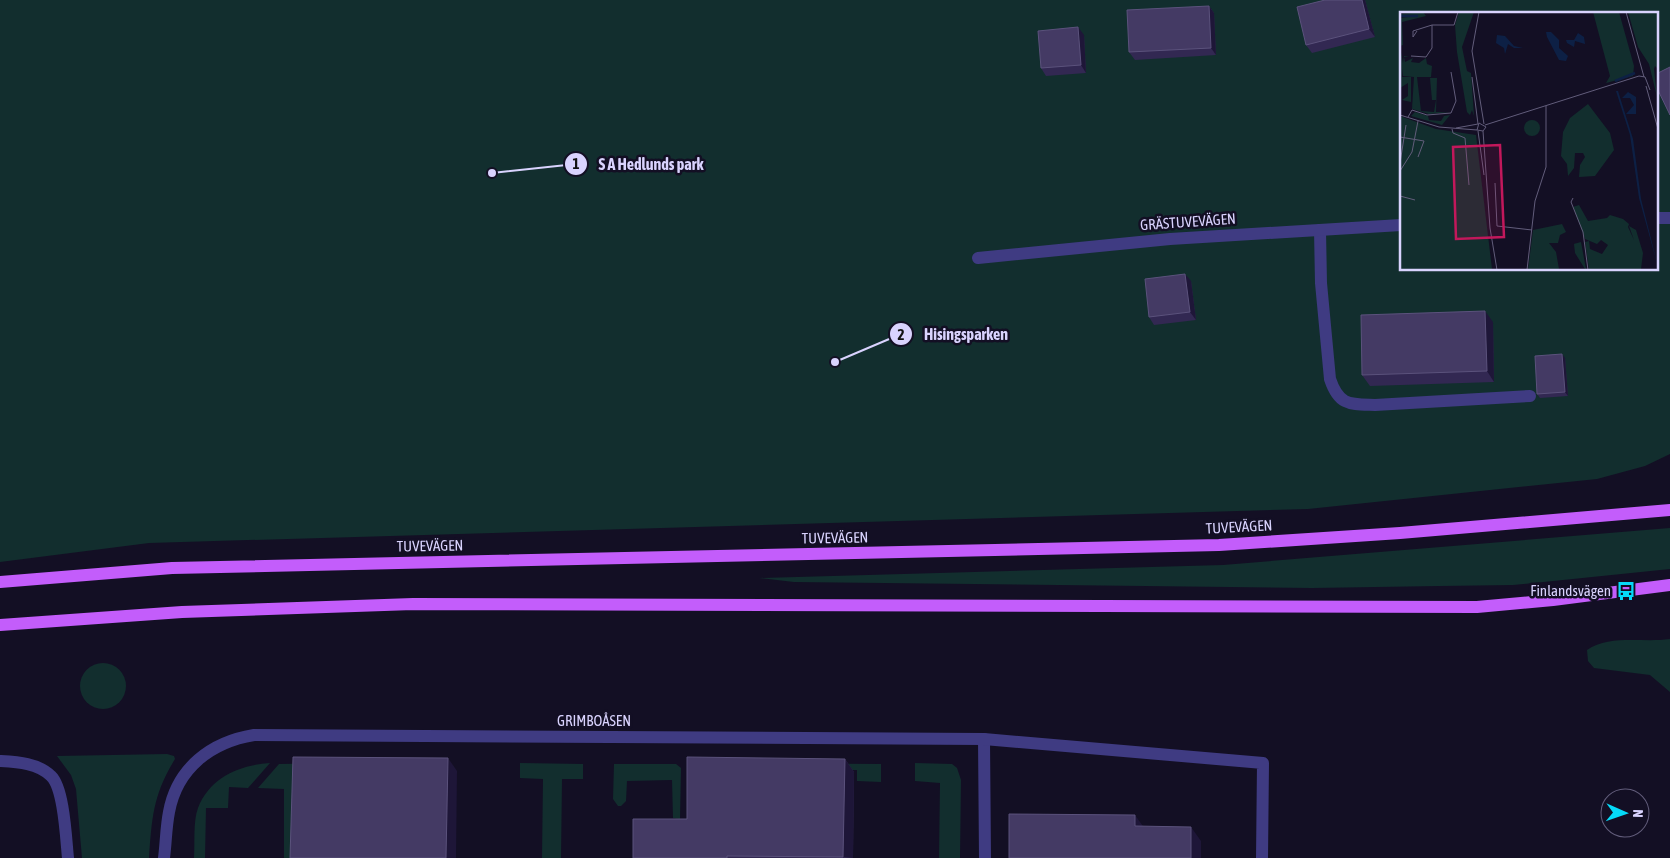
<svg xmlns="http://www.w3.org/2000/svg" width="1670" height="858" viewBox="0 0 1670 858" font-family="'Asap Condensed',sans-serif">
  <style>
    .green { fill: #122e2e; fill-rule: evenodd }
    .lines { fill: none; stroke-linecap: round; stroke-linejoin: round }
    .minor { stroke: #3f3b82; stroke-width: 12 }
    .major { stroke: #c35dfb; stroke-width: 12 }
    .wall { fill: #322852 }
    .shaded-wall { fill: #1e1638 }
    .building { fill: #443a64; stroke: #5b527c }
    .labels { text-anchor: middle; stroke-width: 5; stroke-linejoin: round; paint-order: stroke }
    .street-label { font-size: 15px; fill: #d9d3fe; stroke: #130f24 }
    .poi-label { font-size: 15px; fill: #d9d3fe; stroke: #130f24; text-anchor: end }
    .inset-river { fill: none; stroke: #0d2045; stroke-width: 2.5 }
    .inset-road { fill: none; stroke: #625d7b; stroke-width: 1 }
    .view { fill: #c2185b; fill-opacity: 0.15; stroke: #c2185b; stroke-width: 2.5 }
    .inset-edge { fill: none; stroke: #d9d3fe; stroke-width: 2.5 }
    .leader { fill: none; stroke: #d9d3fe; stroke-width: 2 }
    .callout-dot { fill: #d9d3fe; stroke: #130f24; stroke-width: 2 }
    .mark-label { font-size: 15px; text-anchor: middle; font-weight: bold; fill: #111 }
    .callout-label { font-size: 16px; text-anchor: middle; font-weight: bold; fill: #d9d3fe; stroke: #130f24; stroke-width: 5; stroke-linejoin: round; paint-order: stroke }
  </style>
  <rect width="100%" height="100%" fill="#130f24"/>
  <!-- green -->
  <g class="green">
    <path d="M0 0H1670V454L1645 466 1597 479 1308 509 149 543 0 562ZM1401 14H1656V269H1401Z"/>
    <path d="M1670 528V569L1513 585 1440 586 1312 588 794 582 759 578 1223 565Z"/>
    <path d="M1670 639V692L1650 675 1594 668 1588 661 1587 650C1610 634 1643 643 1670 639Z"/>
    <circle cx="103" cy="686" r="23"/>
    <path d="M167 754 174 756 175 759C153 795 152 817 149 858H82L76 789 71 775 57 756Z"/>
    <path d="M270 763 248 788 229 787 228 808H206L205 858H194C195 843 193 821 198 808 210 777 240 765 270 763Z"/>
    <path d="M345 763 299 858H284V789L258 788 279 764Z"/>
    <path d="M520 763 583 764V779H562L561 858H542L543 779 520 778Z"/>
    <path d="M691 763 881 764V782L857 781V770L695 769 689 821 687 818V769Z"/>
    <path d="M915 763 952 764 957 768 961 780 960 858H939L940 783 915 781Z"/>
    <path d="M614 764H676L681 768 680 819 673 818 672 780 627 781 626 801 621 806H618L613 799Z"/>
  </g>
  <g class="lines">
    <!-- minor -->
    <g class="minor">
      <path d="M1656 218H1670"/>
      <path d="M1320 230 1321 283 1330 379C1339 406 1350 404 1375 405L1530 396"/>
      <path d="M978 258 1170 239 1401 225"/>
      <path d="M984 739 985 858"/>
      <path d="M0 761C17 762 38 763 51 776 64 788 66 839 68 858"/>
      <path d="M164 858C166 843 166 827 169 812 177 768 211 742 254 735L984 739 1263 763 1262 858"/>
    </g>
    <!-- major -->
    <g class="major">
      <path d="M0 582 172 568 1219 545 1400 533 1670 510"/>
      <path d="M0 625 182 612 413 604 1477 607 1553 600 1670 585"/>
    </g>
  </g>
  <!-- wall -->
  <g class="wall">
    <path d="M1325 0H1365L1375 37 1312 53 1306 45Z"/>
    <path d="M1209 6 1214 13 1216 55 1135 60 1129 52Z"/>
    <path d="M1084 35 1086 73 1046 76 1041 68Z"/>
    <path d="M1191 281 1196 320 1154 325 1149 317Z"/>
    <path d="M1493 322 1494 382 1370 386 1362 375Z"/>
    <path d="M1565 358 1568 396 1540 398 1537 394Z"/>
    <path d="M845 759 854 772 853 858H633L687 819Z"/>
  </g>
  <!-- shaded-wall -->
  <g class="shaded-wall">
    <path d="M1362 0H1365L1375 37 1369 29Z"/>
    <path d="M1209 6 1214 13 1216 55 1211 48Z"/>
    <path d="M1078 27 1084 35 1086 73 1081 65Z"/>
    <path d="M1185 274 1191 281 1196 320 1190 312Z"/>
    <path d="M1485 311 1493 322 1494 382 1487 371Z"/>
    <path d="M1562 354 1565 358 1568 396 1565 392Z"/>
    <path d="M448 758 457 771 456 858H446Z"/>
    <path d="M845 759 854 772 853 858 843 857Z"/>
    <path d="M1135 815 1145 829 1135 826Z"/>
    <path d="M1191 827 1201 841V858H1191Z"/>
  </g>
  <!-- building -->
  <g class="building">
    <path d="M1325 0H1362L1369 29 1306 45 1297 7Z"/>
    <path d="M1209 6 1211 48 1129 52 1127 10Z"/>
    <path d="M1078 27 1081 65 1041 68 1038 31Z"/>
    <path d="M1670 67V115L1656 86V74Z"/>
    <path d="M1185 274 1190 312 1149 317 1145 279Z"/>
    <path d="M1485 311 1487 371 1362 375 1361 315Z"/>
    <path d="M1562 354 1565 392 1537 394 1535 356Z"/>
    <path d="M293 757 448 758 446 858H290Z"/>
    <path d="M687 757 845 759 843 857 727 856V858H633V819H687Z"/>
    <path d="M1009 814 1135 815V826L1191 827V858H1009Z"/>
  </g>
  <!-- icons -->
  <defs>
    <g id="bus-bare" transform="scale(1.5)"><path d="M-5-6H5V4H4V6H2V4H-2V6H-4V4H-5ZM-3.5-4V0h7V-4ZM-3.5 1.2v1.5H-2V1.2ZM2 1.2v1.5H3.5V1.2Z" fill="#05daf8" stroke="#130f24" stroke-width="2.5" paint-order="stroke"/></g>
  </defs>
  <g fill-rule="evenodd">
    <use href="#bus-bare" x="1626" y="591"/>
  </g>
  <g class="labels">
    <!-- street labels -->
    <g class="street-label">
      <text transform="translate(1188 222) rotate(-4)" y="5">GRÄSTUVEVÄGEN</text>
      <text transform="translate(1239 527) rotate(-3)" y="5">TUVEVÄGEN</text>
      <text transform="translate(835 538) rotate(-1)" y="5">TUVEVÄGEN</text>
      <text transform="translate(430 546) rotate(-1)" y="5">TUVEVÄGEN</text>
      <text x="594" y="726">GRIMBOÅSEN</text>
    </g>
    <!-- poi labels -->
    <g class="poi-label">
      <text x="1611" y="596">Finlandsvägen</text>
    </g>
  </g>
  <!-- overview -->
  <g transform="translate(1400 12)">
    <rect width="258" height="258" fill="#130f24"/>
    <path d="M23 0 26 4 2 10 3 33 0 34V6L8 5 0 4V2ZM59 0H74L62 35 67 59 71 61 74 104 72 98 70 103 67 100 57 40 55 13ZM193 0H219L234 54 233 64 206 71 210 64ZM228 0H257V56L255 54 254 57 257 85 249 52 238 35ZM0 35 3 51 4 44 9 45H4L5 50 13 46 11 50 19 51 26 46 27 52 32 54 31 65H17L21 99 34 100 36 88H32L30 66H37L36 100H50L29 102 12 97 14 65 3 64V57L2 65H11V90L2 88 8 84V71L0 76ZM188 92 210 121 214 138 195 164 179 165 180 153 185 145 183 141H175L174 156 168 164 167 152 161 144 163 120 170 106ZM15 100 28 104 29 108 41 109 44 104 50 103 42 113 11 104ZM0 104 36 117 76 123 92 257 0 258ZM124 116a8 8 0 1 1 16 0a8 8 0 1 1-16 0ZM179 193 188 209 207 206 210 203 223 207 229 212 228 215 234 228 229 214 236 218 243 241 241 257H189L185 230 189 229 190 237 202 242 208 233 201 228 197 232 185 227 173 195ZM162 212 166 220 160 223 158 231H149L156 240 159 257 128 258 133 218ZM181 230 186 257H185L175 241 174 232 170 233Z" fill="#122e2e"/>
    <path d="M151 20 159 28V36L168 44 166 49 159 48 147 25 146 20ZM178 21 184 25 185 32 175 29 174 35 167 31 166 28H174ZM97 23 105 24 114 34 123 36H114L108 32 105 42 104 36 96 31ZM216 79H218L233 127 241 187 257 251 239 186 230 123ZM228 80 236 85V102H226L234 93 230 86H222Z" fill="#0d2045"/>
    <path class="inset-river" d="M0 4H18M215 69 235 61"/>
    <path class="inset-road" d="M79 0 72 39 84 112M226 0 244 65M17 19 13 25V19L32 13H54L58 0M11 44 26 45 32 36V13M72 65 78 112M246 74 258 117M0 103 39 115 77 118M8 105 12 98 27 103 51 101 56 89 51 60M85 113 239 64 245 65 250 78M56 116 78 112M52 117 53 121 65 126 69 173M78 119 84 163M83 119 77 118 79 111 86 115 83 119 90 216 97 258M0 125 24 129 18 145M0 151 6 113M0 159 12 140 18 109M95 171 97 214 132 218M0 184 15 188M173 186 171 190 183 220 188 258M127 258 135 189 146 155V94"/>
    <path class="view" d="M100 133 104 225 56 227 53 135Z"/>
    <rect width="258" height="258" class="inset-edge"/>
  </g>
  <!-- callouts -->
  <path class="leader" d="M492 173L576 164M835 362L901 334"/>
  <g class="callout-dot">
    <circle cx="492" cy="173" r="5"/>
    <circle cx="835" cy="362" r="5"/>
    <circle cx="576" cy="164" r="12"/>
    <circle cx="901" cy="334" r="12"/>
  </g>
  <g class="mark-label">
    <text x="576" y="169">1</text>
    <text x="901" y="340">2</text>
  </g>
  <g class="callout-label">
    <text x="651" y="170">S A Hedlunds park</text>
    <text x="966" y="340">Hisingsparken</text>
  </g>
  <!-- north arrow -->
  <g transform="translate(1625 813) rotate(92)"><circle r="24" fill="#130f24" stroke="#625d7b"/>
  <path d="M0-4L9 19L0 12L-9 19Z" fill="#05daf8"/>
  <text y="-8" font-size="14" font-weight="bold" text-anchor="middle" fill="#d9d3fe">N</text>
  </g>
</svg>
